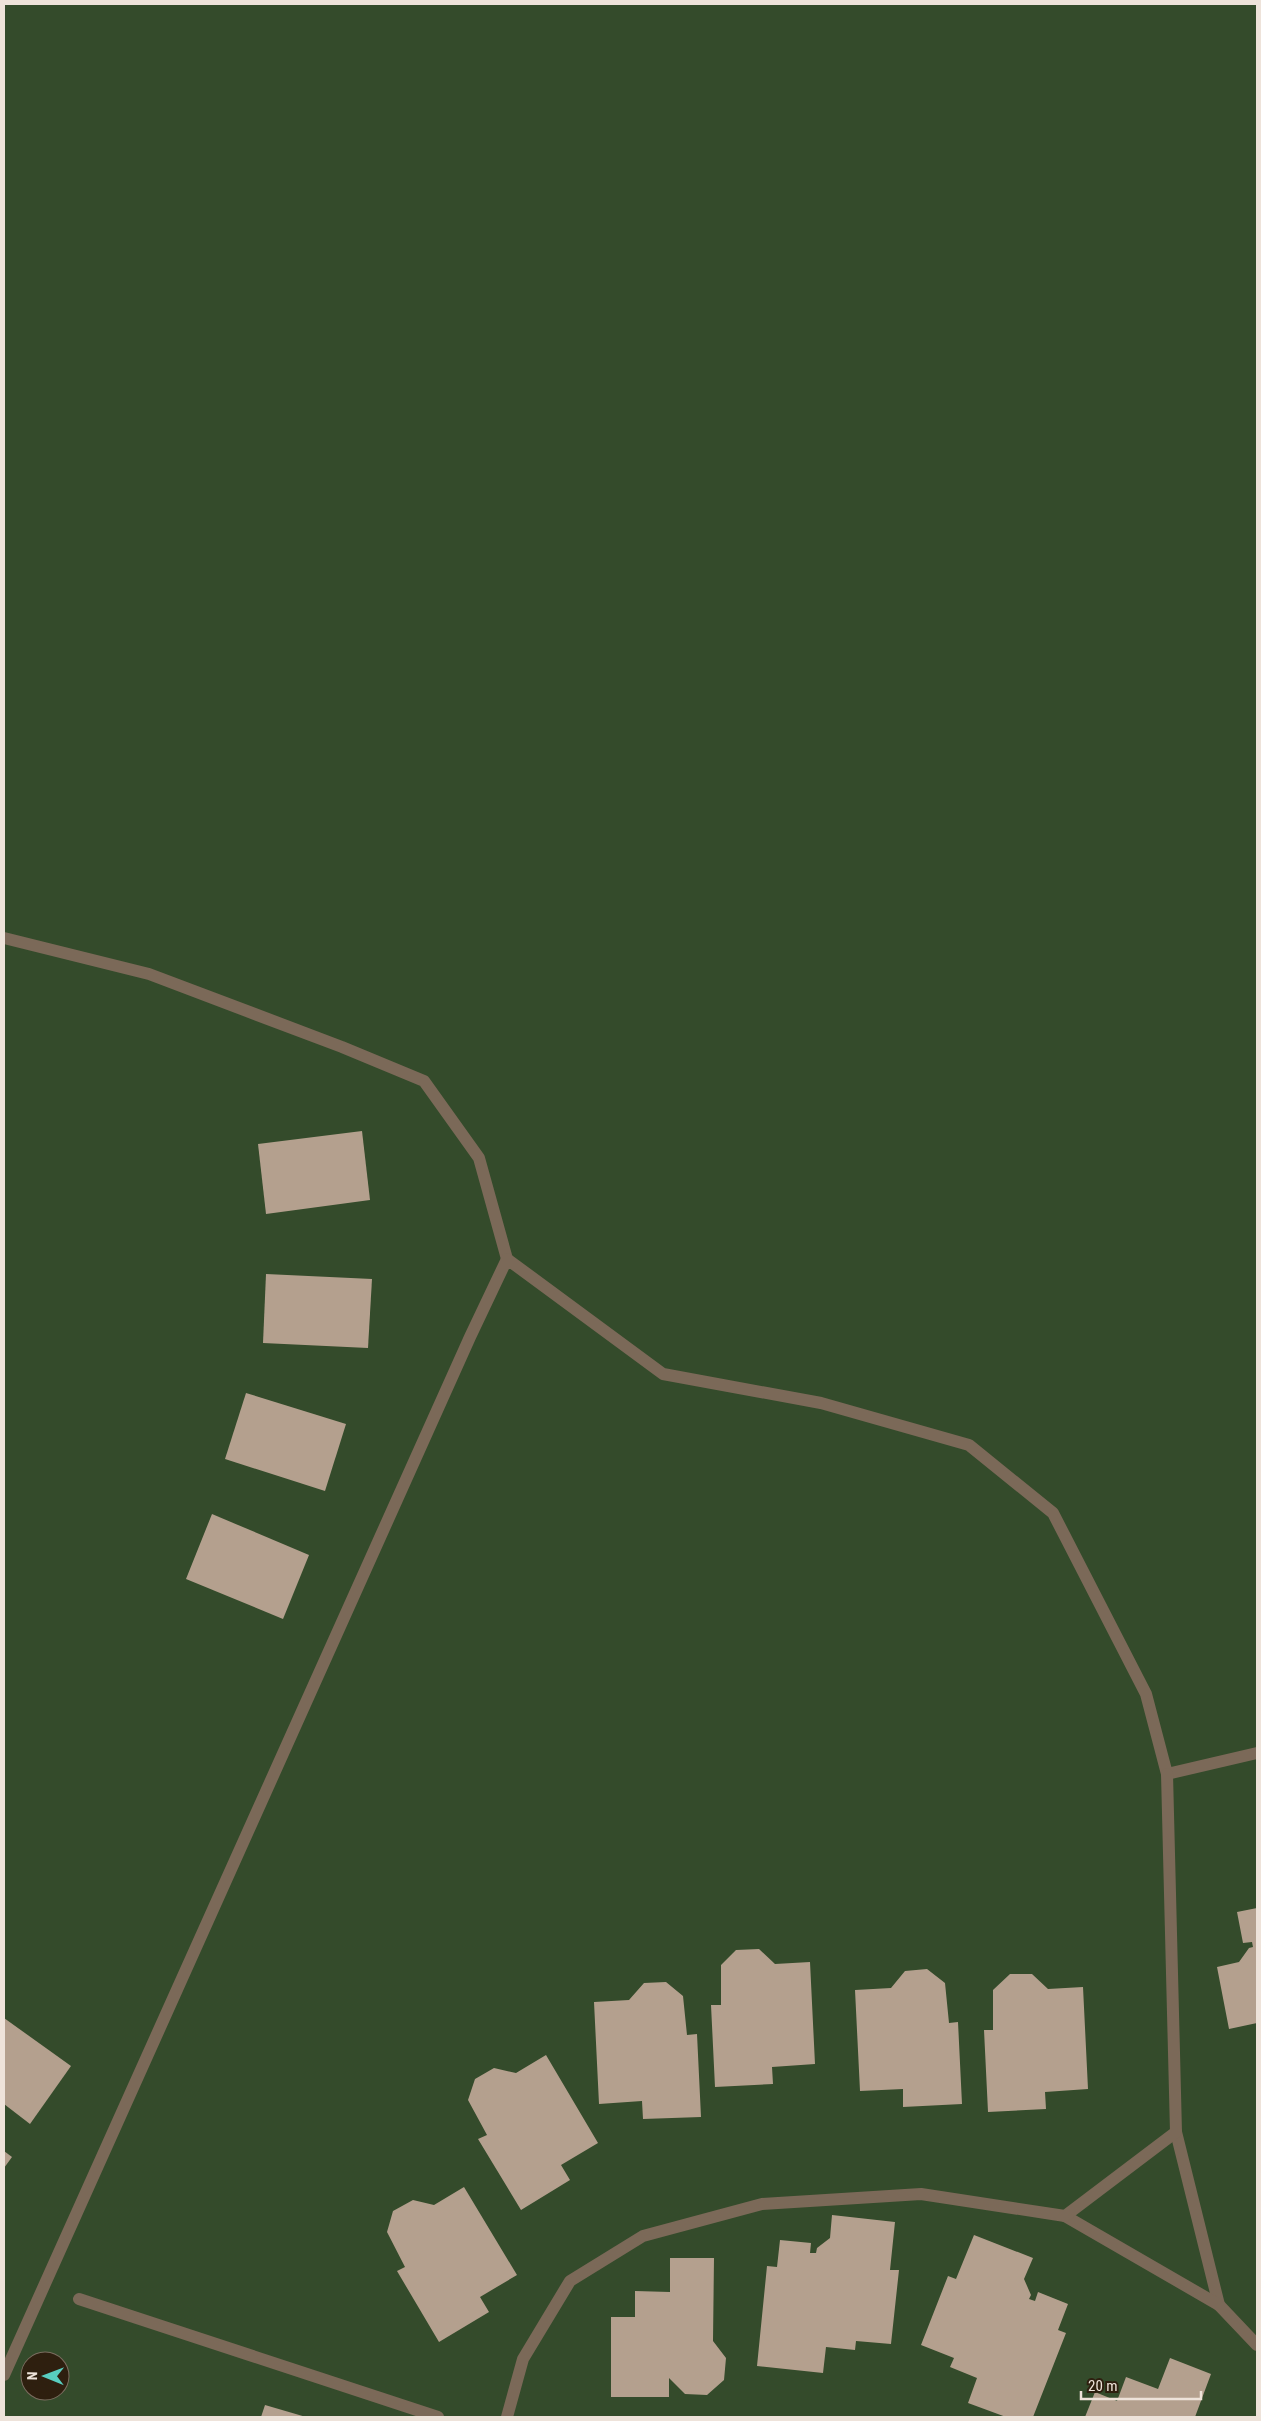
<svg xmlns="http://www.w3.org/2000/svg" width="1261" height="2421" viewBox="0 0 1261 2421" font-family="'Roboto Condensed',sans-serif">
  <style>
    .green { fill: #344b2b; fill-rule: evenodd }
    .building { fill: #b4a08e }
    .lines { fill: none; stroke-linecap: round; stroke-linejoin: round }
    .minor { stroke: #7b6958; stroke-width: 12 }
  </style>
  <rect width="100%" height="100%" fill="#2e1f0f"/>
  <!-- green -->
  <path class="green" d="M4 4H1257V2417H4ZM30 2361H60V2391H30Z"/>
  <!-- building -->
  <g class="building">
    <path d="M362 1131 370 1200 266 1214 258 1144Z"/>
    <path d="M266 1274 372 1279 368 1348 263 1343Z"/>
    <path d="M246 1393 346 1424 325 1491 225 1459Z"/>
    <path d="M212 1514 309 1555 283 1619 186 1579Z"/>
    <path d="M1257 1908V2023L1229 2029 1217 1967 1239 1962 1249 1948 1253 1947 1252 1942 1243 1943 1237 1912Z"/>
    <path d="M759 1949 775 1964 810 1962 815 2064 772 2067 773 2084 715 2087 711 2005H721V1965L736 1950Z"/>
    <path d="M927 1969 945 1983 949 2023 958 2022 962 2104 903 2107V2089L860 2091 855 1990 891 1988 905 1971Z"/>
    <path d="M1010 1974H1032L1048 1989 1083 1987 1088 2089 1045 2092 1046 2109 988 2112 984 2030H993V1990Z"/>
    <path d="M666 1982 683 1996 687 2035 697 2034 701 2117 643 2119 642 2101 599 2104 594 2002 629 2000 644 1983Z"/>
    <path d="M4 2018 71 2066 30 2124 4 2104Z"/>
    <path d="M546 2055 598 2143 561 2165 570 2180 521 2210 478 2139 487 2135 468 2100 475 2079 494 2068 516 2073Z"/>
    <path d="M4 2151 12 2157 4 2168Z"/>
    <path d="M464 2187 517 2275 480 2297 489 2312 439 2342 397 2271 405 2267 387 2232 393 2211 413 2200 434 2205Z"/>
    <path d="M832 2215 895 2222 890 2270H899L891 2344 856 2341 855 2350 826 2347 823 2373 757 2366 767 2266 777 2267 780 2240 811 2243 810 2253H816L817 2248 830 2238Z"/>
    <path d="M974 2235 1033 2258 1024 2279 1031 2295 1029 2299 1035 2301 1038 2292 1068 2304 1058 2330 1066 2333 1033 2417H1006L968 2403 977 2378 950 2367 954 2358 921 2345 948 2276 956 2279Z"/>
    <path d="M670 2258H714L713 2341 726 2358 724 2380 707 2395 685 2394 669 2378V2397H611V2317H635V2291L670 2292Z"/>
    <path d="M1170 2358 1211 2374 1195 2417H1085L1095 2392 1117 2401 1126 2377 1158 2389Z"/>
    <path d="M265 2405 306 2417H261Z"/>
  </g>
  <g class="lines">
    <!-- minor -->
    <g class="minor">
      <path d="M4 938 149 974 342 1047 424 1081 479 1158 507 1259"/>
      <path d="M1176 2132 1219 2305"/>
      <path d="M1065 2216 1219 2305 1257 2345"/>
      <path d="M79 2299 438 2417"/>
      <path d="M4 2375 470 1337 507 1259 663 1374 821 1403 969 1445 1053 1513 1146 1694 1167 1774 1257 1753"/>
      <path d="M507 2417 523 2359 570 2281 643 2236 762 2204 921 2194 1065 2216 1176 2132 1167 1774"/>
    </g>
  </g>
  <!-- border -->
  <rect width="1261" height="2421" fill="none" stroke="#eee3da" stroke-width="10"/>
  <!-- north arrow -->
  <g transform="translate(45 2376) rotate(271)"><circle r="24" fill="#2e1f0f" stroke="#7b6d60"/>
  <path d="M0-4L9 19L0 12L-9 19Z" fill="#58cec0"/>
  <text y="-8" font-size="14" font-weight="bold" text-anchor="middle" fill="#eee3da">N</text>
  </g>
  <!-- scale -->
  <path d="M1081 2391v8h120v-8" fill="none" stroke="#eee3da" stroke-width="2.5"/>
  <text x="1088" y="2391" font-size="15" fill="#eee3da" stroke="#2e1f0f" stroke-width="4" paint-order="stroke">20 m</text>
</svg>
